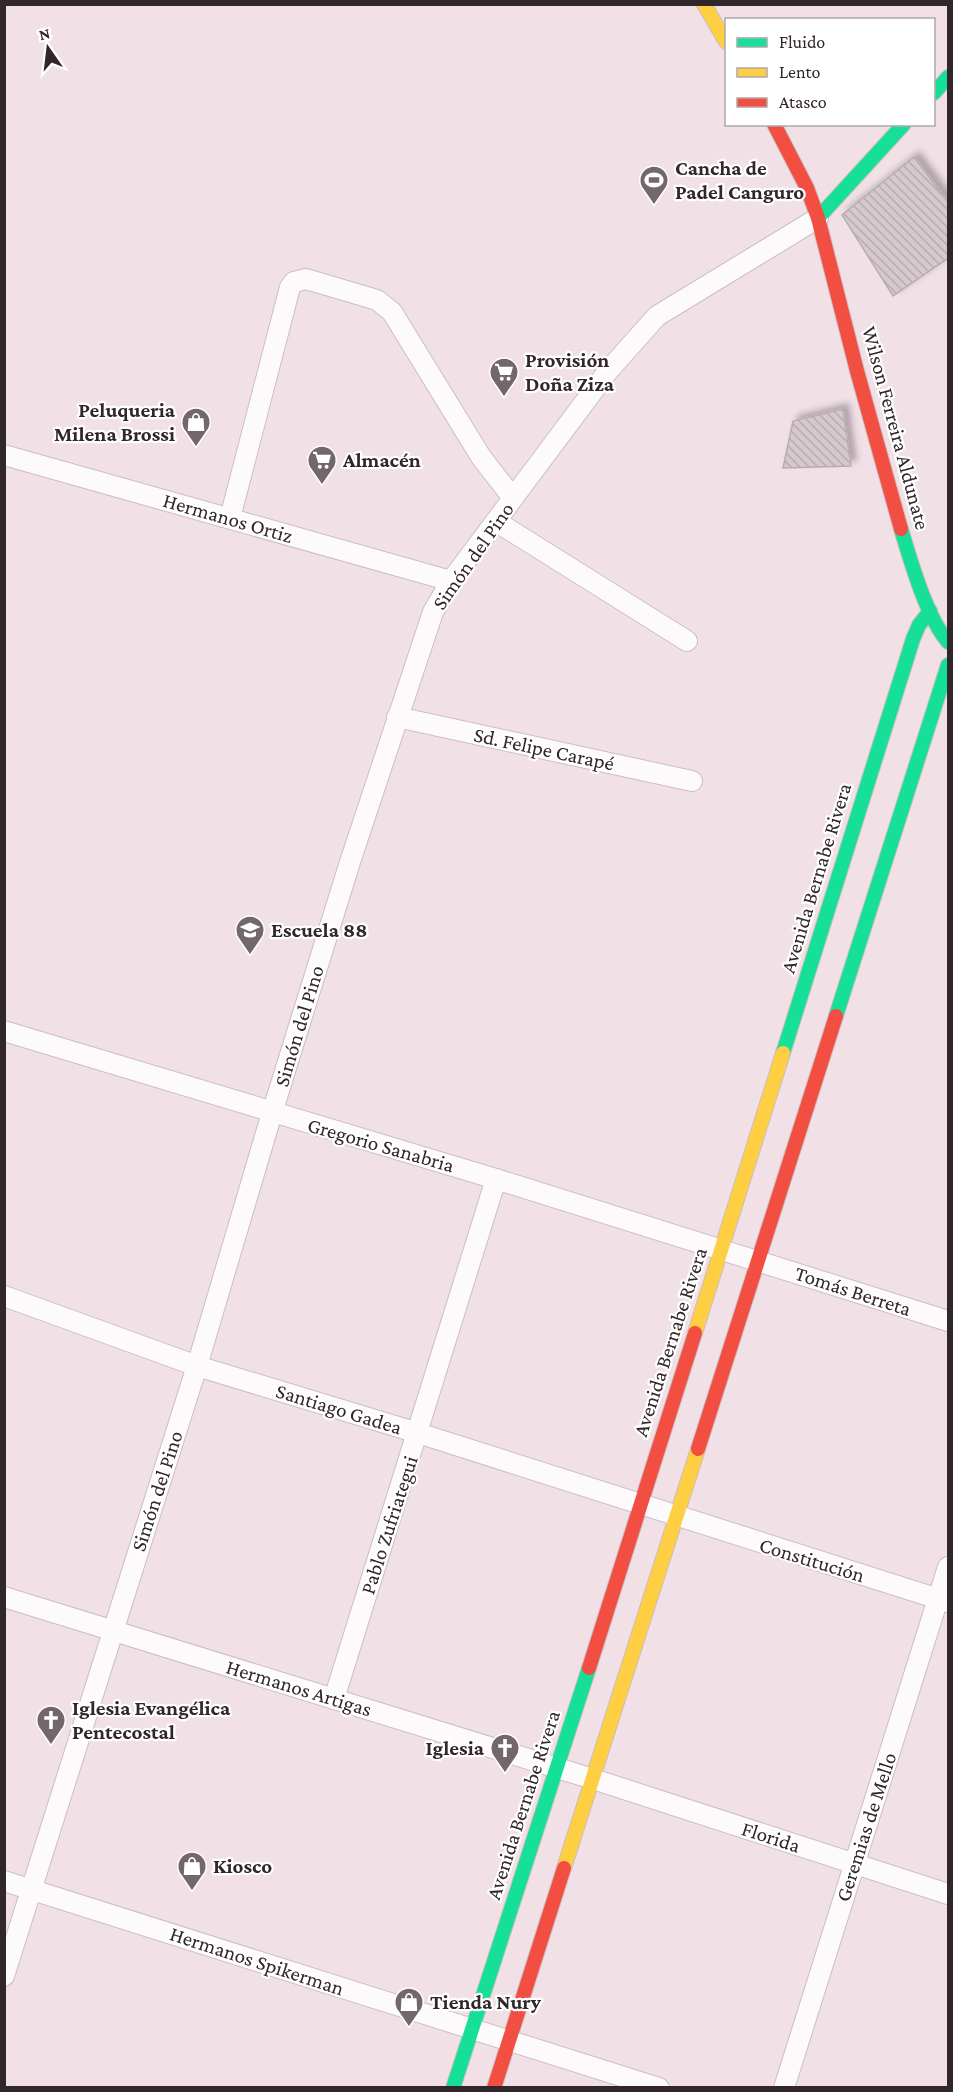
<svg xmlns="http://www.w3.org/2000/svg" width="953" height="2092" viewBox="0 0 953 2092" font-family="'Crimson Pro',serif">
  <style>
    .building { fill: url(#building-back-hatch); stroke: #b8acb1; stroke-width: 1.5; filter: url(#shadow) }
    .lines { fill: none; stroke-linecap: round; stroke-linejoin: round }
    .street-casing { stroke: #cbbec3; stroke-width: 22 }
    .fast-casing { stroke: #cbbec3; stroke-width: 16 }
    .slow-casing { stroke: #cbbec3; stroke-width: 16 }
    .jam-casing { stroke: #cbbec3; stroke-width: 16 }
    .street { stroke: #fdfafb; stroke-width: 20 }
    .fast { stroke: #16e098; stroke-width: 14 }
    .slow { stroke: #ffcf43; stroke-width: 14 }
    .jam { stroke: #f24e42; stroke-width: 14 }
    .labels { text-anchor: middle; stroke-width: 4.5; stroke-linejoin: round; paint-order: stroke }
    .poi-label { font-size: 21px; font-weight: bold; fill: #31262a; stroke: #fff; text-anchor: start }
    .street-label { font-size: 21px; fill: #31262a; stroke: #fff }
  </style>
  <defs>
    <pattern id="building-back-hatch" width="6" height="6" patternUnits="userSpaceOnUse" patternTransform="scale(1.5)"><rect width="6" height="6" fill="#d6c9ce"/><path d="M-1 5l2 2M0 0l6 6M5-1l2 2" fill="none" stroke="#b8acb1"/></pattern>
    <filter id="shadow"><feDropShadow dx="5.5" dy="-5.5" stdDeviation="3" flood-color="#0004"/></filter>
  </defs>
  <rect width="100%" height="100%" fill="#f1e1e7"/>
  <!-- building -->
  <g class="building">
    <path d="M914 157 948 202V258L893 296 842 215Z"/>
    <path d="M843 409 851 466 783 468 793 421Z"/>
  </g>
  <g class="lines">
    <!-- street casing -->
    <g class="street-casing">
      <g id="street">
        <path d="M4 455 451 581"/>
        <path d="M230 518 290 287 294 282 306 279 377 300 392 312 481 457 513 498"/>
        <path d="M497 522 687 641"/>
        <path d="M397 717 692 781"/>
        <path d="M4 1031 496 1179 948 1321"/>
        <path d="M4 1296 197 1366 418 1433 948 1602"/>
        <path d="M4 1597 593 1779 948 1894"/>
        <path d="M334 1699 496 1179"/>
        <path d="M4 1881 659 2088"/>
        <path d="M4 1976 197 1366 272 1113 350 862 433 612 451 581 608 371 657 316 818 218"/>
        <path d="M784 2088 948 1567"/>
      </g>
    </g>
    <!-- fast casing -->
    <g class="fast-casing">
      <g id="fast">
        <path d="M934 93 948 77"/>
        <path d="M818 218 904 124"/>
        <path d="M901 529C911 562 926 616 948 642"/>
        <path d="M836 1016 948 665"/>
        <path d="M783 1053 913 639 919 625 930 611"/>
        <path d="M453 2088 589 1668"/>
      </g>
    </g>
    <!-- slow casing -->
    <g class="slow-casing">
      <g id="slow">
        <path d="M704 4 726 42"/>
        <path d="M695 1333 783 1053"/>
        <path d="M564 1868 698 1449"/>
      </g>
    </g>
    <!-- jam casing -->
    <g class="jam-casing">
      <g id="jam">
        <path d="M774 124 807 188 818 218 857 371 901 529"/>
        <path d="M698 1449 836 1016"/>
        <path d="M589 1668 695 1333"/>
        <path d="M494 2088 564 1868"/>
      </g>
    </g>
    <!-- street -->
    <use href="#street" class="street"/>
    <!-- fast -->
    <use href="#fast" class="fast"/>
    <!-- slow -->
    <use href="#slow" class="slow"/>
    <!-- jam -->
    <use href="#jam" class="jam"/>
  </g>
  <!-- icons -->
  <defs>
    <g id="stadium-pin" transform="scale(1.5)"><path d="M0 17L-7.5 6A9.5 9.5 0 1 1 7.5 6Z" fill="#74676c" stroke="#fff"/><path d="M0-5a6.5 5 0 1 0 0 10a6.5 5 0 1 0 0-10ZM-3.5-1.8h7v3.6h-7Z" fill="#fff"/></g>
    <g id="supermarket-pin" transform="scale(1.5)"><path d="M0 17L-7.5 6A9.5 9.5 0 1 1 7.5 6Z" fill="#74676c" stroke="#fff"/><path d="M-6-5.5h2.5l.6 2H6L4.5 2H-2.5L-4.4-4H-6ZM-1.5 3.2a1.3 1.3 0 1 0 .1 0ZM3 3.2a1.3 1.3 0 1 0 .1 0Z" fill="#fff"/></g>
    <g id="shop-pin" transform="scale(1.5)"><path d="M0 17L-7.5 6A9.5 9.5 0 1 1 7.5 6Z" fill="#74676c" stroke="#fff"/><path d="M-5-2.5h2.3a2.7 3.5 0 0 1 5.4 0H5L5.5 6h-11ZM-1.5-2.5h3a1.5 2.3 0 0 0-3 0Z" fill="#fff"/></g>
    <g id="school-pin" transform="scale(1.5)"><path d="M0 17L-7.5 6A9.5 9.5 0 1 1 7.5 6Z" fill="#74676c" stroke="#fff"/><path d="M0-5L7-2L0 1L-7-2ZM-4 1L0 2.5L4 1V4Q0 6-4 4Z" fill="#fff"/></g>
    <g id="church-pin" transform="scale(1.5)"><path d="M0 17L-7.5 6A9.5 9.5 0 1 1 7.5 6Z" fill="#74676c" stroke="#fff"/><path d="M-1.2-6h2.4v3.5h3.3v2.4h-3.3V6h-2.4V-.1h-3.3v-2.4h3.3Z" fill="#fff"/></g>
  </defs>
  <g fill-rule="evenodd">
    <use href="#stadium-pin" x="654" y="180"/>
    <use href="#supermarket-pin" x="504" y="372"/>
    <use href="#shop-pin" x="196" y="422"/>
    <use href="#supermarket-pin" x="322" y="460"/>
    <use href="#school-pin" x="250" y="930"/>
    <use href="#church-pin" x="51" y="1720"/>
    <use href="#church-pin" x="505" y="1748"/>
    <use href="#shop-pin" x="192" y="1866"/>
    <use href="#shop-pin" x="409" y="2002"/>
  </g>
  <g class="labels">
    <!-- poi labels -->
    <g class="poi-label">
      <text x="675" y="175">Cancha de<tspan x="675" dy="24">Padel Canguro</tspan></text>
      <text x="525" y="367">Provisión<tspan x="525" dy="24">Doña Ziza</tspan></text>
      <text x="175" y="417" text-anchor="end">Peluqueria<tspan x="175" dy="24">Milena Brossi</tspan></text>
      <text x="343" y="467">Almacén</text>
      <text x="271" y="937">Escuela 88</text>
      <text x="72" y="1715">Iglesia Evangélica<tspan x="72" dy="24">Pentecostal</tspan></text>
      <text x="484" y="1755" text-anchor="end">Iglesia</text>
      <text x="213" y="1873">Kiosco</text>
      <text x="430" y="2009">Tienda Nury</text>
    </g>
    <!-- street labels -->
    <g class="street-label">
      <text transform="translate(896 428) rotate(75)" y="7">Wilson Ferreira Aldunate</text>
      <text transform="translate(228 518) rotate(16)" y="7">Hermanos Ortiz</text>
      <text transform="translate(473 556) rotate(-55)" y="7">Simón del Pino</text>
      <text transform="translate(544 749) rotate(12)" y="7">Sd. Felipe Carapé</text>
      <text transform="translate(816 878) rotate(-73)" y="7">Avenida Bernabe Rivera</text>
      <text transform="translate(299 1026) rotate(-73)" y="7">Simón del Pino</text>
      <text transform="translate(381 1145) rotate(16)" y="7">Gregorio Sanabria</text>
      <text transform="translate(853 1291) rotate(18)" y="7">Tomás Berreta</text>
      <text transform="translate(670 1342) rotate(-72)" y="7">Avenida Bernabe Rivera</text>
      <text transform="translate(339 1409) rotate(17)" y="7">Santiago Gadea</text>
      <text transform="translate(157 1491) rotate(-72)" y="7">Simón del Pino</text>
      <text transform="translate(389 1525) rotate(-72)" y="7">Pablo Zufriategui</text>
      <text transform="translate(812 1560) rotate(17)" y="7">Constitución</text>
      <text transform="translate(299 1688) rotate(17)" y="7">Hermanos Artigas</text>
      <text transform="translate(523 1805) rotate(-72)" y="7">Avenida Bernabe Rivera</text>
      <text transform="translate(866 1827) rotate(-72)" y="7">Geremias de Mello</text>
      <text transform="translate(771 1837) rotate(18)" y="7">Florida</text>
      <text transform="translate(257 1961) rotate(18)" y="7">Hermanos Spikerman</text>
    </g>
  </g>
  <!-- border -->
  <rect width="953" height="2092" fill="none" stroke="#31262a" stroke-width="12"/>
  <!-- legend -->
  <rect x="725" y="18" width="210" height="108" fill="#ffffff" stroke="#ada8aa" stroke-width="1.5"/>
  <rect x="737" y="38" width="30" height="9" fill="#16e098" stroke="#ada8aa" stroke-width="1.5"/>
  <text x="779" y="48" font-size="18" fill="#31262a">Fluido</text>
  <rect x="737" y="68" width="30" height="9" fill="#ffcf43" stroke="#ada8aa" stroke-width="1.5"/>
  <text x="779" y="78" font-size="18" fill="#31262a">Lento</text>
  <rect x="737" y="98" width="30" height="9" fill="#f24e42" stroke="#ada8aa" stroke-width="1.5"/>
  <text x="779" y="108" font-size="18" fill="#31262a">Atasco</text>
  <!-- north arrow -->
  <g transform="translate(48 48) rotate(346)" stroke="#ffffff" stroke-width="4.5" paint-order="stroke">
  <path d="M0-4.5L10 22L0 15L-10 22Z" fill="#31262a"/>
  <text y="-9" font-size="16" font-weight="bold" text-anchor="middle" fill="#31262a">N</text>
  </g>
</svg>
